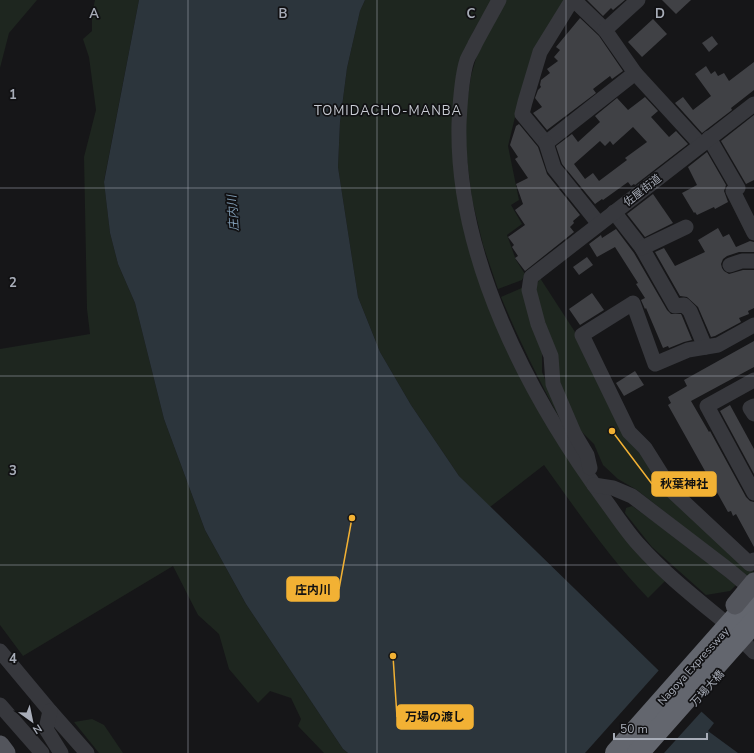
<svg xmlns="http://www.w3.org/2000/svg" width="754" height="753" viewBox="0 0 754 753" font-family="'Nunito Sans','Noto Sans JP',sans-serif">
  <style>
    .green { fill: #1e261f }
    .water { fill: #2c353c }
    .pier { fill: #161618 }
    .building { fill: #404145; fill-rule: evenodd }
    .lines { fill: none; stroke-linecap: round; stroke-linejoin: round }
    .minor { stroke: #37383d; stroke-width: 15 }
    .major { stroke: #53555c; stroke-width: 19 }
    .highway { stroke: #63666e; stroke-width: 22 }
    .major-bridge { stroke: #53555c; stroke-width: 19 }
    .grid { fill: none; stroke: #a8adb8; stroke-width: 1; stroke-opacity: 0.55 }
    .labels { text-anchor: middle; stroke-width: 3.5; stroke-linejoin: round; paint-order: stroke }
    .street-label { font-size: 11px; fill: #a8adb8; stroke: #111113 }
    .water-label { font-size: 12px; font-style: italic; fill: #7f9bb3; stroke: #111113 }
    .quarter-label { font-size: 13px; letter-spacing: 1px; fill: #c9ccd4; stroke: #111113 }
    .grid-label { font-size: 13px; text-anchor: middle; font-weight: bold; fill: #a8adb8; stroke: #111113; stroke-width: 3.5; stroke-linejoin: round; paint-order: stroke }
    .leader { fill: none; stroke: #f2b134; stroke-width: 1.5 }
    .callout-dot { fill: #f2b134; stroke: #111113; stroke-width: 1.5 }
    .callout { fill: #f2b134; stroke: #f2b134; stroke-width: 1.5 }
    .callout-label { font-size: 12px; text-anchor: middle; font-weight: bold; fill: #111 }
  </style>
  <rect width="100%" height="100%" fill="#161618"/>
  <!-- green -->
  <g class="green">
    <path d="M0 0H37L9 33 0 68Z"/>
    <path d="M95 0H139L104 181 110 233 118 264 135 303 164 419 205 530 246 604 343 749 348 753H324L298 726 301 719 291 698 270 691 258 703 229 669 219 634 198 615 173 566 23 656 0 625V349L90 334 87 309 84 157 96 110 89 57 83 39 92 31V14Z"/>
    <path d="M365 0H493L473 32 460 66 452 124 453 151 465 234 506 346 667 579 648 598C609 557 577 511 544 465L490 507 459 476 411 405 380 352 358 297 338 167 340 122 347 68 360 11Z"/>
    <path d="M506 0H566L516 113 508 146 519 200 511 205 522 224 507 235 516 260 525 274 522 280 498 289 483 245 472 199 465 143 467 103 471 76 477 55Z"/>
    <path d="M540 278 575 332 626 435 642 451 668 494 754 572V583L731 564 637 490 618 479 603 465 594 444 579 429 558 380 535 288Z"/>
    <path d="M524 287 542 352V372L569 435C544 390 521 345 501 297Z"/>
    <path d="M632 506 649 518 736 585 730 591 706 595 652 547 625 513 626 508Z"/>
    <path d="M92 719 104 725 123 753H99L74 722Z"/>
  </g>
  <!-- water -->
  <path class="water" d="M139 0H365L360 11 347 68 340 122 338 167 358 297 380 352 411 405 459 476 692 703 714 723 708 731 738 753H348L343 749 246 604 205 530 164 419 135 303 118 264 110 233 104 182Z"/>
  <!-- pier -->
  <path class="pier" d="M660 669 703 710 664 753H585Z"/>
  <!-- building -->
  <g class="building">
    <path d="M587 0H625L613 10 611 8 603 16Z"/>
    <path d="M662 0H691L676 14Z"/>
    <path d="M580 18 599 36 623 71 612 79 610 76 593 89 596 93 547 130 533 113 542 107 535 98 538 90 541 87 540 85 541 80 550 73 547 69 558 61 554 57 560 50 556 47Z"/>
    <path d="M653 19 667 34 642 57 628 42Z"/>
    <path d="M712 36 718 44 709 52 702 43Z"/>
    <path d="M754 62V90L731 108 732 110 702 133 675 103 683 97 693 110 711 96 695 74 706 66 711 74 715 71 718 76 724 73 729 81Z"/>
    <path d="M645 97 658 111 651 117 669 137 676 131 688 144 635 185 634 184 631 186 628 182 603 200 602 199 595 204 562 164 556 146 572 134 578 142 600 122 595 116 617 98 628 110ZM633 127 647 142 625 158 627 160 599 181 593 173 585 179 574 164 600 141 605 146 610 141 613 145Z"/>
    <path d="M754 115V180L746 184 721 141Z"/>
    <path d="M519 124 538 147 547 174 580 215 573 221 574 223 570 227 574 232 525 271 515 258 518 256 512 247 514 245 508 237 525 225 515 210 523 204 516 184 528 178 515 159 518 157 510 145 516 126Z"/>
    <path d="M707 152 726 185 724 191 728 202 715 209 714 207 697 215 695 212 694 213 682 193 697 185 688 167Z"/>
    <path d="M653 194 673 223 645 237 627 214Z"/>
    <path d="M718 228 723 237 729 234 736 247 750 241 754 242V252H739L727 256 723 259 721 264 722 268 724 271 729 274 743 270H754V308L748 311 749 314 739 318 741 322 715 336 711 337 698 307 687 297 680 296 655 252 664 248 675 266 705 252 698 240Z"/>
    <path d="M616 229 634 253 667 310 671 314H681L682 316 692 340 684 342 669 348 668 346 663 348 646 308 645 309 641 300 645 298 636 284 638 283 615 247 597 257 589 244 601 235 602 238Z"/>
    <path d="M587 257 593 265 579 275 573 267Z"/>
    <path d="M592 293 604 310 580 325 569 309Z"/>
    <path d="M754 341V367L691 401 709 432 710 431 746 497 750 501 754 502V547L736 514 733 516 731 511 728 512 668 405 671 403 668 397 687 386 684 380Z"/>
    <path d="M635 371 644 385 624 396 616 383Z"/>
    <path d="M730 405 754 449V474L720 411Z"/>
  </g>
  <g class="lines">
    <!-- minor -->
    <g class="minor">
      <path d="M499 0C491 15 483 29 475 44 473 49 469 55 467 60 461 78 460 105 459 124 456 257 528 395 605 500 616 515 627 532 639 545 664 573 693 596 721 619"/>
      <path d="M572 0 540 52 525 102 522 114 546 143 635 73"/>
      <path d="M574 0 605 30"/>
      <path d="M638 0 605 30 635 73 701 145"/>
      <path d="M709 138 738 188 733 191 754 233"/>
      <path d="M546 143 554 168 599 224"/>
      <path d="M614 212 642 248 675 306 684 305 690 311 705 347"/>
      <path d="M642 248 686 227"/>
      <path d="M730 265 742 261H754"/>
      <path d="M754 325 718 345 688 350 655 364 633 303 582 335 629 432 645 448 672 491 750 564 754 560"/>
      <path d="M754 380 707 406 754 493"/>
      <path d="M754 406 750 408 754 414"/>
      <path d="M590 468 587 455 574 433 553 384 551 356 538 324 529 290 531 277 754 104"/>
      <path d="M594 485 613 488 632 496 730 571 754 591"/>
      <path d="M746 644 754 652"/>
      <path d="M0 651 50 711 87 753"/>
      <path d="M0 705 42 753"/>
      <path d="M50 711 46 729 61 753"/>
    </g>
    <!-- major -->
    <path class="major" d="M0 745 6 753"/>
    <!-- highway -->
    <g class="highway">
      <path d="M616 753 754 597"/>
      <path d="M638 753 754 622"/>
    </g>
    <!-- major-bridge -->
    <path class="major-bridge" d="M735 605 754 582"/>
  </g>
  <!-- grid -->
  <path class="grid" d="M188 0V753M377 0V753M566 0V753M0 188H754M0 376H754M0 565H754"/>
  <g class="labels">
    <!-- street labels -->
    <g class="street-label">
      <text transform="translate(642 190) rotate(-38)" y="4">佐屋街道</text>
      <text transform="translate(693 666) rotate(-48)" y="4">Nagoya Expressway</text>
      <text transform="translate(707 688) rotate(-48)" y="4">万場大橋</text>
    </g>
    <!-- water labels -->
    <g class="water-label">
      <text transform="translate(233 213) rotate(-94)" y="4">庄内川</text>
    </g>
    <!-- quarter labels -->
    <g class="quarter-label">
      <text x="388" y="115">TOMIDACHO-MANBA</text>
    </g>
  </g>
  <g class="grid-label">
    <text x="94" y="18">A</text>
    <text x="283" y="18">B</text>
    <text x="471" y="18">C</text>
    <text x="660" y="18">D</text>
    <text x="13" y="99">1</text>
    <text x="13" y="287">2</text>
    <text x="13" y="475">3</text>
    <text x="13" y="663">4</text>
  </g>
  <!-- callouts -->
  <path class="leader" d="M612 431L652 484M352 518L339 589M393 656L397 717"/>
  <g class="callout-dot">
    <circle cx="612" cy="431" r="4"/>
    <circle cx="352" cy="518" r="4"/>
    <circle cx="393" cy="656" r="4"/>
  </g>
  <g class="callout">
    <rect x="652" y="472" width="64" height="24" rx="4"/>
    <rect x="287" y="577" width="52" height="24" rx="4"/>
    <rect x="397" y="705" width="76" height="24" rx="4"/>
  </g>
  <g class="callout-label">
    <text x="684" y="488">秋葉神社</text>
    <text x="313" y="594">庄内川</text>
    <text x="435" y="721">万場の渡し</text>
  </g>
  <!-- north arrow -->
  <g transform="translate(32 721) rotate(147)" stroke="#111113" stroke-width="3" paint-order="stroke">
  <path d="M0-3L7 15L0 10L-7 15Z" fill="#a8adb8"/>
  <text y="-6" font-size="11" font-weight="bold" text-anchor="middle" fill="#a8adb8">N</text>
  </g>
  <!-- scale -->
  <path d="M614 733v6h93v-6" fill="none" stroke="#a8adb8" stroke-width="2"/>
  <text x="620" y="733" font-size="12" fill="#a8adb8" stroke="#111113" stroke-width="3" paint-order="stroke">50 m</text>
</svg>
